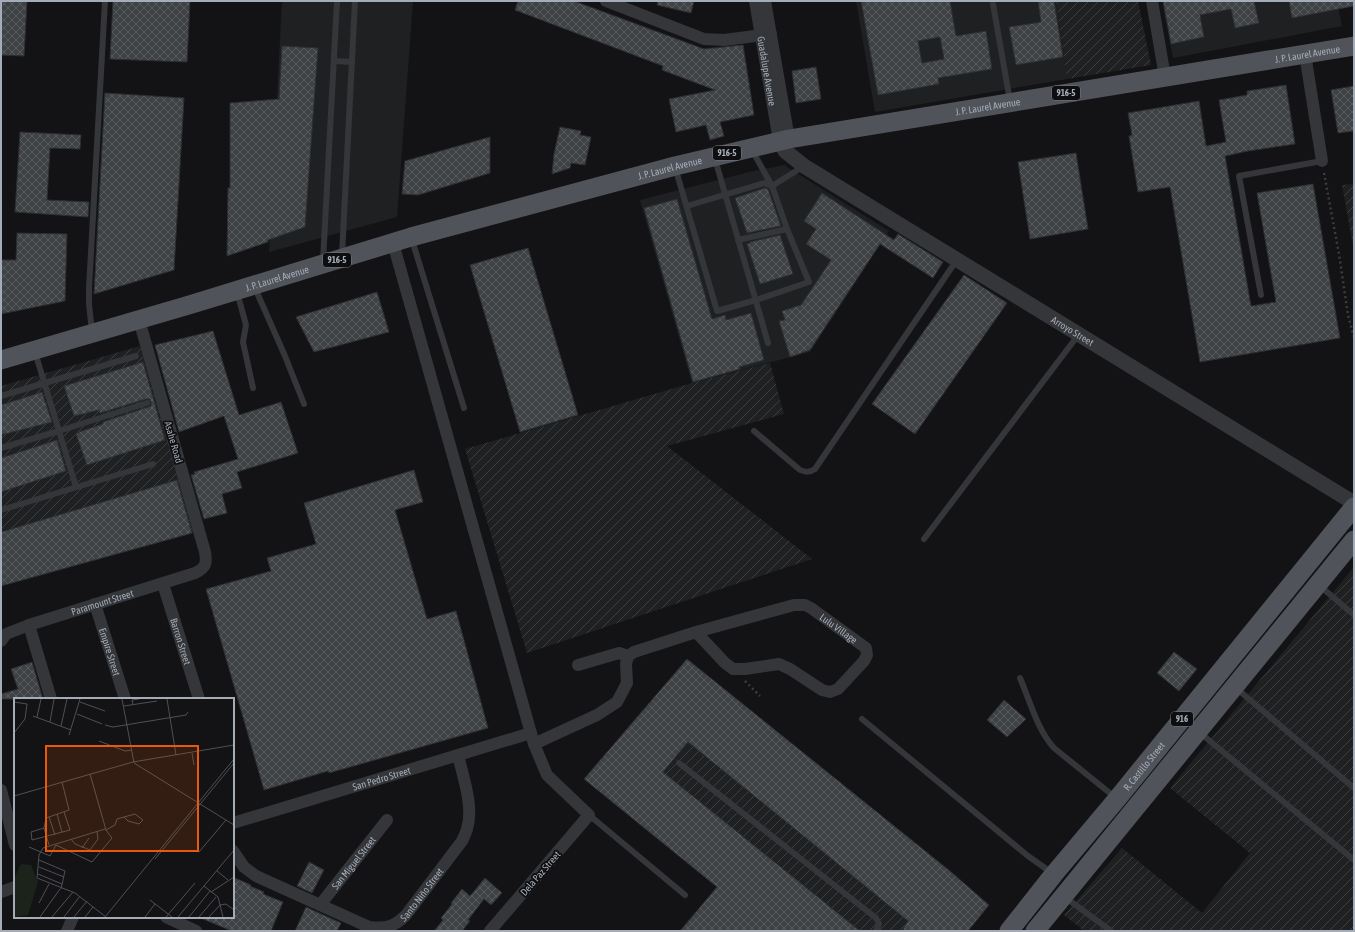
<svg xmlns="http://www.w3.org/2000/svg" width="1355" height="932" viewBox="0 0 1355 932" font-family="'Asap Condensed',sans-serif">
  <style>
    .built { fill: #1f2022 }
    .industrial { fill: url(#industrial-furrows) }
    .building { fill: url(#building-cross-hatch); stroke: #2d2e31; fill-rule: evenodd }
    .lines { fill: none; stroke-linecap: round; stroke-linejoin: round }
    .path { stroke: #3a3d41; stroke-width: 2.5; stroke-dasharray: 2 3; stroke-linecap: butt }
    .service { stroke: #34363a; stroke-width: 6 }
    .minor { stroke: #34363a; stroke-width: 12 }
    .tertiary { stroke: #34363a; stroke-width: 15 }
    .primary { stroke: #50535a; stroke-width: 19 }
    .labels { text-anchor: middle; stroke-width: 3.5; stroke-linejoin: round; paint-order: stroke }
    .shield { fill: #0e0e10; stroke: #777d85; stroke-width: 1 }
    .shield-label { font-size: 9px; font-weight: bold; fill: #a4acb7 }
    .street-label { font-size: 10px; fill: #a4acb7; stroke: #0e0e10 }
    .inset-road { fill: none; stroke: #4d5056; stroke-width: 1 }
    .view { fill: #e8590c; fill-opacity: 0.15; stroke: #e8590c; stroke-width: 2 }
    .inset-edge { fill: none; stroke: #a4acb7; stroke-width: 2 }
  </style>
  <defs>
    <pattern id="industrial-furrows" width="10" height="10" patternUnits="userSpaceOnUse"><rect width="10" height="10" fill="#1f2022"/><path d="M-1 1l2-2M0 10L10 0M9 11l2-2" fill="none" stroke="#3d3e40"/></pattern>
    <pattern id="building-cross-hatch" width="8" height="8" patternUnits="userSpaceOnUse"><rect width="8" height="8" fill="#3f4245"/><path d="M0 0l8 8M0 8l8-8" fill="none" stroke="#585b5e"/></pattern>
  </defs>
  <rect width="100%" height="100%" fill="#131315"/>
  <!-- built -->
  <g class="built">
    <path d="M282 1H413L397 217 269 252Z"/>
    <path d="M856 1H1056L1067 79 875 112Z"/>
    <path d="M1162 1H1337L1342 26 1173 58Z"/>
    <path d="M784 165 889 231 810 352 692 383 640 200 749 172Z"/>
  </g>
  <!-- industrial -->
  <g class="industrial">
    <path d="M1056 1H1138L1151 65 1067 79Z"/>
    <path d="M1354 184V251L1342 185Z"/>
    <path d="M140 346 194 533 1 586V386Z"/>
    <path d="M770 363 784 414 667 446 812 559 527 653 465 449 692 383Z"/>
    <path d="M1354 567V931H1084L1064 915 1122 848 1202 913 1250 853 1170 788Z"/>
    <path d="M687 659 950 871 902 931H680L717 887 584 779Z"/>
  </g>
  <!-- building -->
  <g class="building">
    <path d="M1 1H27L24 56 1 55Z"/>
    <path d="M113 1H190L187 62 110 59Z"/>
    <path d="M518 1H574L704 49 743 45 754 115 720 122 724 136 710 140 706 125 676 132 669 99 715 90 662 70 663 66 515 10Z"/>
    <path d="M658 1H694L691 13 657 5Z"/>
    <path d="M861 1H950L956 36 986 31 992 69 938 78 939 84 878 95ZM940 37 944 59 922 63 918 41Z"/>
    <path d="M1038 1H1054L1063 57 1016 65 1009 27 1041 22Z"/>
    <path d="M1163 1H1254L1259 23 1235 28 1231 9 1200 15 1204 37 1171 44Z"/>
    <path d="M1289 1H1354V6L1292 18Z"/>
    <path d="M282 46 318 48 305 227 268 240V242L227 256 228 188H230V103L279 99Z"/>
    <path d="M816 67 821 99 796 103 792 71Z"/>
    <path d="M1286 85 1295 144 1248 151 1225 156 1251 306 1276 302 1257 193 1313 184 1340 338 1200 362 1170 187 1138 192 1129 136 1132 135 1128 113 1199 101 1206 146 1226 142 1219 100 1247 95V91Z"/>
    <path d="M1354 86V131L1338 133 1331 90Z"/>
    <path d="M105 93 184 98 174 270 94 294Z"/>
    <path d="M560 127 581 131 580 135 591 137 585 165 571 163 570 168 552 174 554 154Z"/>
    <path d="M20 132 81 135 80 149 50 148 47 200 89 202 88 217 15 212Z"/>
    <path d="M490 137V173L418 195 402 194 405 161Z"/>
    <path d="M1076 153 1088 229 1030 239 1018 162Z"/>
    <path d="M765 188 768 189 781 226 747 233 735 198Z"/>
    <path d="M822 193 894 240 898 234 943 262 933 278 880 244 810 350 790 357 779 321 785 320 782 311 801 305 831 260 806 244 816 229 804 221Z"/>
    <path d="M677 199 712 319 725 315 726 320 751 313 764 360 739 367 740 369 693 382 644 208Z"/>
    <path d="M17 233 67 234 65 301 1 314V260H16Z"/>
    <path d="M780 235 793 274 760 284 747 244 750 243V242Z"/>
    <path d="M528 248 578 415 520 432 470 265Z"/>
    <path d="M964 275 1007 303 915 434 872 404Z"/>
    <path d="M377 292 389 332 314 352 296 317Z"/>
    <path d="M213 331 239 415 281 402 298 453 237 472 242 488 222 494 227 513 204 519 191 475 195 474 194 472 238 459 224 416 179 432 155 345Z"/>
    <path d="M143 362 165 440 87 465 76 434 79 433V432L103 424V422L151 406V402L150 399H146L100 413 99 410 74 416 64 386Z"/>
    <path d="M42 392 52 422 1 435V405Z"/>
    <path d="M57 440 66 471 1 492V458Z"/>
    <path d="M414 470 423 502 395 510 427 619 456 611 488 728 329 773 328 771 264 790 206 589 271 571 267 558 316 544 304 503Z"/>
    <path d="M177 480 192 533 1 586V532Z"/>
    <path d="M1174 652 1197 669 1179 691 1157 673Z"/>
    <path d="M687 659 950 871 989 905 968 931H902L908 921 688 742 663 772 860 931H680L717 887 584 779Z"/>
    <path d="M32 662 43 699H1V694L18 689 11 669Z"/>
    <path d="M1004 700 1026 719 1007 737 987 720Z"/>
    <path d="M309 862 324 870 312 893 297 886Z"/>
    <path d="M235 878 251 885 250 886 264 892 263 894 283 902 271 931H232L198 917H233V883Z"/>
    <path d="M485 878 502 893 491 905 484 899 468 920 470 921 462 931H434L443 920 441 918 452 904 451 903 462 889 470 896Z"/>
    <path d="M306 907 341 923 337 931H295Z"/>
  </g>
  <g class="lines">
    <!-- path -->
    <g class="path">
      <path d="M1324 173 1339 254 1348 315 1354 337"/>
      <path d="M745 681 760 696"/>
    </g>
    <!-- service -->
    <g class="service">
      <path d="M993 4 1010 101"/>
      <path d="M334 61 352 62"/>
      <path d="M715 159 768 343"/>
      <path d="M675 167 717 311 756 300 809 282 787 229 772 186 752 150"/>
      <path d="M687 206 764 183 772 186 804 166"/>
      <path d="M412 240 464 408"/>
      <path d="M738 240 787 229"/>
      <path d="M342 255 355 1"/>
      <path d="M323 261 337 1"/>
      <path d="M255 288 285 356 304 404"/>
      <path d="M237 292 246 325 243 342 253 388"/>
      <path d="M1261 295 1239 176 1322 161"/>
      <path d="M92 332 89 304V288L105 1"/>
      <path d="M35 352 76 487"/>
      <path d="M1 396 136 356"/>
      <path d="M754 431 800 470C806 472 809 473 815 469L956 261"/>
      <path d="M1 448 59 431 147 403"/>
      <path d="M1 510 153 464"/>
      <path d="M924 539 1079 334"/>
      <path d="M1320 586 1354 615"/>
      <path d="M1020 678C1030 701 1037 729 1054 748L1116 798"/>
      <path d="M1236 688 1354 788"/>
      <path d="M862 719 1028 856 1052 873"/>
      <path d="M1199 732 1354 860"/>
      <path d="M679 763 876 918 879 924 876 931"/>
      <path d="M589 815 685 895"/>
      <path d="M1066 898 1111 931"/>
    </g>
    <!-- minor -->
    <g class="minor">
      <path d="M606 1 704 39 724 40 771 34"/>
      <path id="s1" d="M755 1 779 141"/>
      <path d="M765 1 789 139"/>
      <path d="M1152 1 1165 77"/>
      <path d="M1305 54 1322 161"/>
      <path d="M393 243 534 744 547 775 589 815 490 931"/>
      <path id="s2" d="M163 584 199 699"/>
      <path id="s3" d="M95 604 125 699"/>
      <path d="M29 625 51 699"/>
      <path id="s4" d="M1 641 6 634 29 625 195 573C206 568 207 563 205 552L139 320"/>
      <path d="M578 665 619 653 628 656"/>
      <path id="s5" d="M534 744 597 715 617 702 627 683 626 664 628 656 634 652 696 632 794 605H805L811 608 866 648 867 655 864 661 838 689 830 692 822 690 790 669 779 664 745 669H733L725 663 696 632"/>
      <path d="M1 790 15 845"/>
      <path id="s6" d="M233 823 531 733"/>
      <path id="s7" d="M233 851 244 867 256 876 369 927C386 929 394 927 406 915L462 841C464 837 466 833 467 829 474 807 463 777 458 755"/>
      <path d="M1 892 15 887"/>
      <path id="s8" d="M320 905 387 820"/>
      <path d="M166 917 196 931"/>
      <path d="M67 931 73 917"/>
    </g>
    <!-- tertiary -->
    <path class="tertiary" id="s9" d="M779 141 785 151 804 166 1354 503"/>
    <!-- primary -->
    <g class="primary">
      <path id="s10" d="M1 360 189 305 411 237 675 166 789 139 1354 46"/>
      <path id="s11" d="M1009 931 1054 874 1117 799 1354 507"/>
      <path d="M1035 931 1354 540"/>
    </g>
  </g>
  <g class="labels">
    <!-- shield labels -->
    <g class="shield">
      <rect x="1052" y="86" width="28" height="14" rx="3"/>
      <rect x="713" y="146" width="28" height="14" rx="3"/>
      <rect x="323" y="253" width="28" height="14" rx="3"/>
      <rect x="1171" y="712" width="22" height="14" rx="3"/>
    </g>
    <g class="shield-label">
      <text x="1066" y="96">916-5</text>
      <text x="727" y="156">916-5</text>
      <text x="337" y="263">916-5</text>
      <text x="1182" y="722">916</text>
    </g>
    <!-- street labels -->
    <g class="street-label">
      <text dy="4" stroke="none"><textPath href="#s10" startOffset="1344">J. P. Laurel Avenue</textPath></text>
      <text dy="4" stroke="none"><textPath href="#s1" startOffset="71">Guadalupe Avenue</textPath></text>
      <text dy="4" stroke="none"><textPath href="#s10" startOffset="1020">J. P. Laurel Avenue</textPath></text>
      <text dy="4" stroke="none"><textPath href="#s10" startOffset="696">J. P. Laurel Avenue</textPath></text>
      <text dy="4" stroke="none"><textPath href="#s10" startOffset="288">J. P. Laurel Avenue</textPath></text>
      <text dy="4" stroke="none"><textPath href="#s9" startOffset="351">Arroyo Street</textPath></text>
      <text transform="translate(174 442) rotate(74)" y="4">Asahe Road</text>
      <text dy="4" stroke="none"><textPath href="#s4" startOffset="110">Paramount Street</textPath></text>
      <text dy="4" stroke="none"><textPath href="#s5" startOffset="368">Lulu Village</textPath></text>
      <text dy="4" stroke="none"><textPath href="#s2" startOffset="60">Barron Street</textPath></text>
      <text dy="4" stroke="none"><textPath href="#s3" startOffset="50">Empire Street</textPath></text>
      <text dy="4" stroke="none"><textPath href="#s11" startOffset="213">R. Castillo Street</textPath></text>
      <text dy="4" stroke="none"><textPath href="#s6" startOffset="155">San Pedro Street</textPath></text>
      <text dy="4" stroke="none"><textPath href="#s8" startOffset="54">San Miguel Street</textPath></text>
      <text transform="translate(540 873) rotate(-49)" y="4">Dela Paz Street</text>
      <text dy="4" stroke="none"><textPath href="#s7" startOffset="225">Santo Niño Street</textPath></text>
    </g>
  </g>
  <!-- overview -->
  <g transform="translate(14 698)">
    <rect width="220" height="220" fill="#131315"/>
    <path d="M7 166 17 167 24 184 14 217 0 219V180Z" fill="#1b231b"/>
    <path class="inset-road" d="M108 1 120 65 220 127M153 1 162 57M0 4 13 6 11 21 0 35M66 4 91 13M119 7 118 2 125 1M110 8 143 3M63 16 88 26M19 18 57 32M23 19 27 1M36 24 40 1M91 27 99 29 172 17 174 14M47 28 53 1M55 37 66 1M85 43 111 53 118 52M178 55 180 67M0 98 119 64 220 47M43 116 48 134M35 119 41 137M30 130 17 134 18 142 56 132 50 114M91 131 29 150 25 157 23 180 61 195 92 219M92 132 101 127 103 121 110 119 121 116 129 122 125 126 114 123 110 119M57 141 61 146 76 152 84 141 83 133M35 147 30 130 32 120 55 112 48 84M42 147 78 164 98 140 92 132 76 76M15 149 36 158 42 147M68 150 75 140M185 154 212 122M141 161 220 65M25 162 51 173 47 191M25 169 50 179M203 173 214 182M24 176 48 186M190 188 204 199 209 219M197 194 220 179M136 202 158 219M25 205 35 186M26 219 46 191M38 219 59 194M50 219 66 198M60 219 73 203M71 219 79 209M91 219 220 61M131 219 141 206M152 219 181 185M164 219 220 152M175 219 196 193M185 219 202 199M195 219 206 207 212 206 220 212"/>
    <path class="view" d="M32 48H184V153H32Z"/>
    <rect width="220" height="220" class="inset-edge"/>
  </g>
  <!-- border -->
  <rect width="1355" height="932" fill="none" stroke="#a4acb7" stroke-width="4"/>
</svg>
